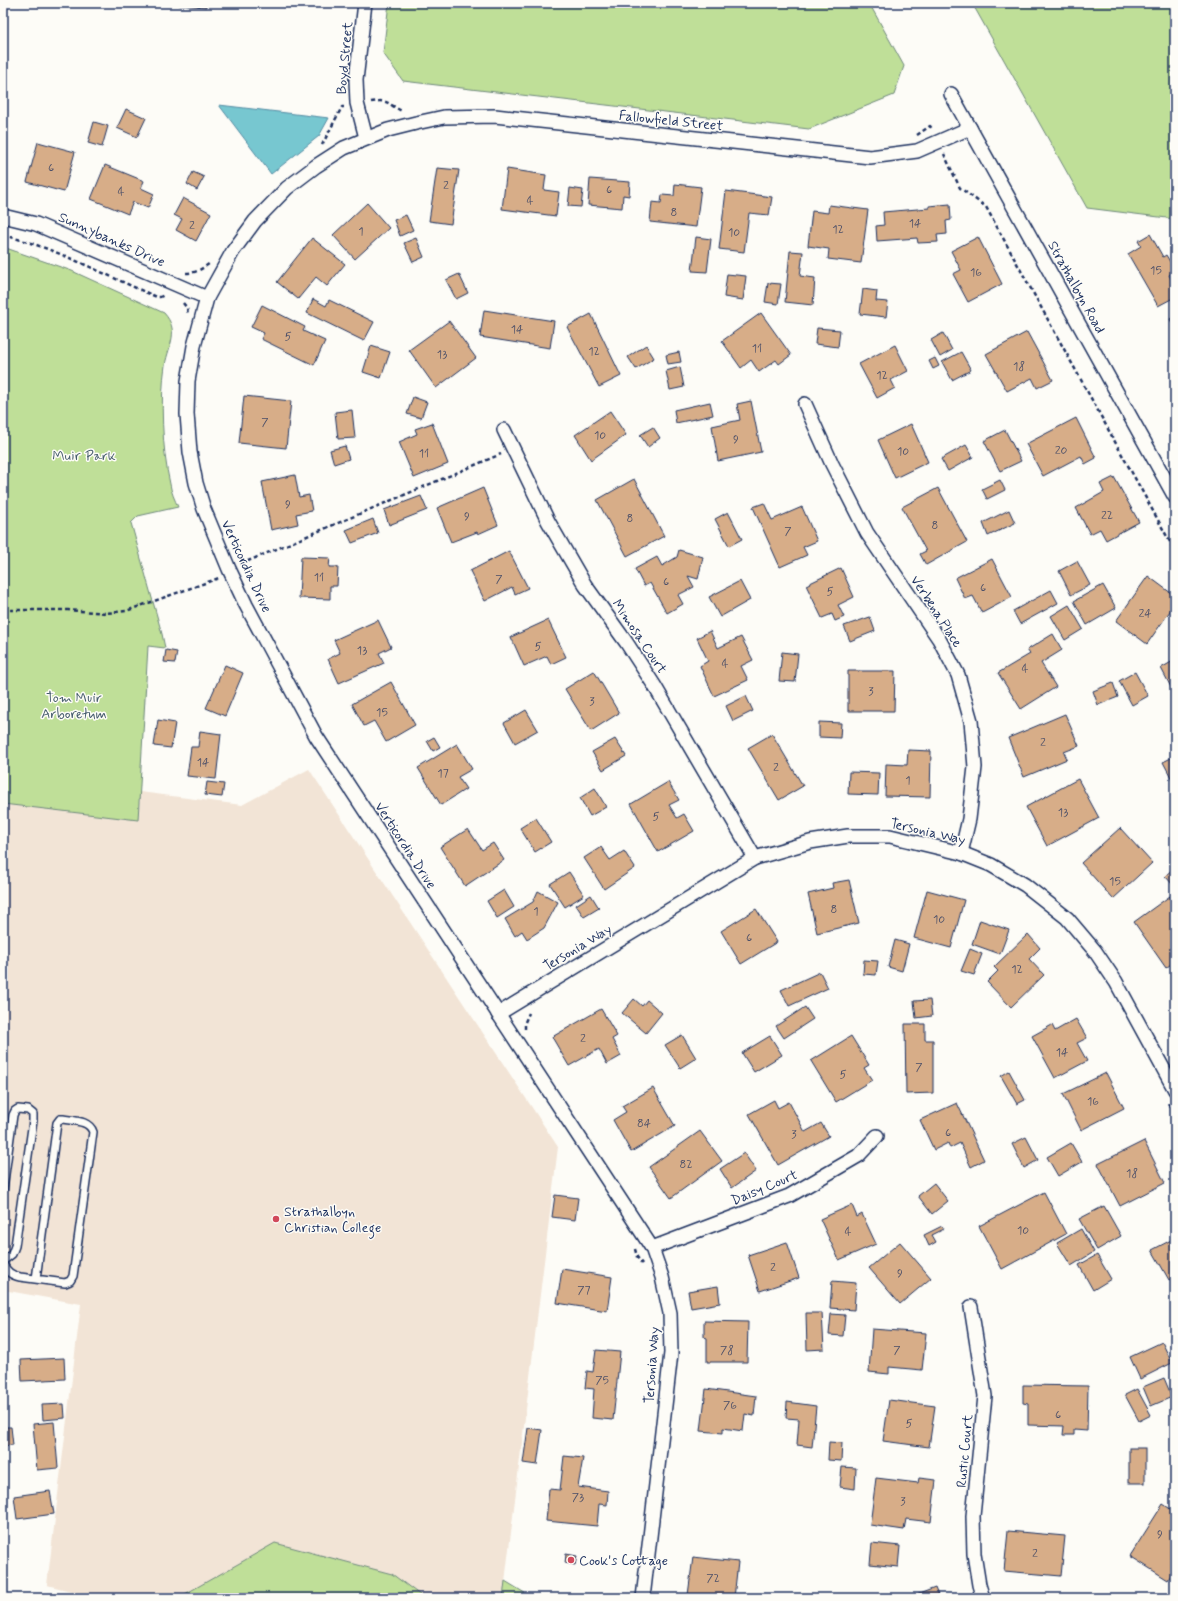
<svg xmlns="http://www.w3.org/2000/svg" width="1178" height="1601" viewBox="0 0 1178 1601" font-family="Mynerve,sans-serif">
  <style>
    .built { fill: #f2e4d6 }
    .green { fill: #bfdf98; stroke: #6d877b }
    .water { fill: #77c7d0; stroke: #528aa2 }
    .building { fill: #d7ad88; stroke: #1b2f5e }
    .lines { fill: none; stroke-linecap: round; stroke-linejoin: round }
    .lane-casing { stroke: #1b2f5e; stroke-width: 10 }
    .street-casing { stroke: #1b2f5e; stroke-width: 16 }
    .path { stroke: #1b2f5e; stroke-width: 2.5; stroke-dasharray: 4 3; stroke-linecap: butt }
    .lane { stroke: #fdfcf7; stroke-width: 7 }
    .street { stroke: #fdfcf7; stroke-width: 13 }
    .poi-dot { fill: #d1495b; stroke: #fdfcf7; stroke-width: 1.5 }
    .labels { text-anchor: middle; stroke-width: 3; stroke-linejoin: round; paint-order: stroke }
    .number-label { font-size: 12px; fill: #4a4e68 }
    .street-label { font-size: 14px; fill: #1b2f5e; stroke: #fdfcf7 }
    .park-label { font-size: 14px; fill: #445b6c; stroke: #fdfcf7 }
    .poi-label { font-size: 14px; fill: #1b2f5e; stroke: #fdfcf7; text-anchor: start }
  </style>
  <rect width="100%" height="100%" fill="#fdfcf7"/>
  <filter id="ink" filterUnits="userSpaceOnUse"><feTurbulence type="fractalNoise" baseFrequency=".025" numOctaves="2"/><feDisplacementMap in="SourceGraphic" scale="8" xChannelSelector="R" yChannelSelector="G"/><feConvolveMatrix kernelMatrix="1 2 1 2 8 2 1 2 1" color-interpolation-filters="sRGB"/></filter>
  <g filter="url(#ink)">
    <!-- built -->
    <path class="built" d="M309 769 558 1147 503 1598H424L392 1574 275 1543 178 1598H99L47 1585 81 1304 3 1290V804L138 820 140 792 242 805Z"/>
    <!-- green -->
    <g class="green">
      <path d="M389 3H869L904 66 894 95 809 129 403 81 383 53Z"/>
      <path d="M972 3H1175V219L1087 208Z"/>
      <path d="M3 247 72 271 164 313C180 331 169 344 165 365 160 399 162 450 170 484 171 492 175 500 178 507L138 516 131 523 162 634 165 648 148 646 138 820 3 804Z"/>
      <path d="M275 1543 392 1574 424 1598H178Z"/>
      <path d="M505 1581 533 1598H503Z"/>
    </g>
    <!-- water -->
    <path class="water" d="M219 105 329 118 319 136 271 174Z"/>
    <!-- building -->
    <g class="building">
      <path d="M179 3H206V7L179 5Z"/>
      <path d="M265 3H302V7Z"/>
      <path d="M126 109 146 118 137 137 117 128Z"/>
      <path d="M94 122 108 126 102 147 88 143Z"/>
      <path d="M38 142 75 152 64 192 27 182Z"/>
      <path d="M105 165 144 181 141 188 154 194 148 208 133 202 128 214 91 199Z"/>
      <path d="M437 168 459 170 451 224 429 221Z"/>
      <path d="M507 169 546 175 544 190 559 192 556 216 502 209Z"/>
      <path d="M193 172 204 177 197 190 187 184Z"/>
      <path d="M590 179 630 182 629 196 623 195 622 208 588 205Z"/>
      <path d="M675 184 701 187 696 227 650 222 652 202 661 203 662 195 674 196Z"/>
      <path d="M570 188 583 190 581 207 568 206Z"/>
      <path d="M726 191 772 197 769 215 749 213 744 252 719 249Z"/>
      <path d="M183 198 211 213 196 241 176 230 182 219 174 215Z"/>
      <path d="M367 203 389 228 355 259 333 235Z"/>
      <path d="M950 204 951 220 946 221 947 234 937 235 938 242 918 243 917 238 877 241 876 226 884 225 883 212 929 208V206Z"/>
      <path d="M829 205 868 210 861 263 828 259 829 249 808 246 812 211 828 213Z"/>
      <path d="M406 215 413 230 400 236 394 220Z"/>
      <path d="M1150 234 1163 257 1166 255 1175 270 1169 275 1175 286V297L1158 306 1128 254 1141 246 1138 241Z"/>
      <path d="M696 237 711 239 707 272 692 271Z"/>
      <path d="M978 237 1002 284 968 302 953 274 961 270 951 251Z"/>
      <path d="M312 238 345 264 327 286 316 277 298 299 277 282Z"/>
      <path d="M416 238 424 257 413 262 404 243Z"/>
      <path d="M790 251 803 252 800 276 815 278 813 305 785 302Z"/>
      <path d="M459 274 468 293 456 299 446 280Z"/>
      <path d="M727 274 746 276 743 300 724 297Z"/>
      <path d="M768 283 781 284 778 304 765 302Z"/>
      <path d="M863 289 877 291 876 301 888 302 886 317 860 314Z"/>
      <path d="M313 299 326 306 329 300 374 322 364 341 307 313Z"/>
      <path d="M262 305 305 327 303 331 325 341 314 365 261 339 264 333 251 327Z"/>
      <path d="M484 310 554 321 550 348 480 337Z"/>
      <path d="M761 313 791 355 779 364 776 360 759 372 751 360 741 368 722 341Z"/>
      <path d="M591 314 621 376 599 387 567 327Z"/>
      <path d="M1175 316V329L1170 319Z"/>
      <path d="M449 321 476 358 436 388 409 350Z"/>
      <path d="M817 328 840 330 838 347 815 344Z"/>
      <path d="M1027 332 1053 380 1037 388 1032 378 1007 391 986 354Z"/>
      <path d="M943 333 952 350 940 357 931 340Z"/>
      <path d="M646 345 654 358 636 369 628 357Z"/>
      <path d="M895 345 908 371 891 380 895 388 877 398 859 364Z"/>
      <path d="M371 346 390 352 381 378 363 372Z"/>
      <path d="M679 352 681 362 668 364 666 355Z"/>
      <path d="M961 352 971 370 952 380 942 362Z"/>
      <path d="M935 358 939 366 933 369 929 361Z"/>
      <path d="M680 367 684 387 670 390 666 371Z"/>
      <path d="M244 396 291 401 286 448 239 443Z"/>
      <path d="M413 397 427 402 421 418 407 414Z"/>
      <path d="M751 401 761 452 718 461 712 426 740 420 737 404Z"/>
      <path d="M710 402 713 415 676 423 674 410Z"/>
      <path d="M352 410 355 438 338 439 335 412Z"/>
      <path d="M610 411 626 435 591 460 575 435Z"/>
      <path d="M1076 418 1096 458 1085 464 1081 456 1043 476 1026 444Z"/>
      <path d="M432 423 448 464 414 478 399 442 417 434 415 429Z"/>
      <path d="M911 424 928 462 895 478 878 440Z"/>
      <path d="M653 427 660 438 648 447 640 435Z"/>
      <path d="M1005 430 1021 461 1000 471 984 441Z"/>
      <path d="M966 445 973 457 948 471 941 459Z"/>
      <path d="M345 446 349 459 334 464 330 450Z"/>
      <path d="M295 475 299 497 309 495 312 511 296 514 298 524 271 530 262 482Z"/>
      <path d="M1114 477 1139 522 1106 540 1100 529 1090 534 1076 508 1104 492 1100 484Z"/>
      <path d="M634 479 664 536 627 556 597 500Z"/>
      <path d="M1000 480 1005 490 987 499 982 489Z"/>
      <path d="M483 488 498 525 478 534 477 532 451 542 437 508Z"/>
      <path d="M938 488 967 542 926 565 920 554 926 551 902 507Z"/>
      <path d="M421 496 427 510 389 525 384 510Z"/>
      <path d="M764 503 772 520 802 507 817 541 803 547 807 555 780 567 753 507Z"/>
      <path d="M1009 510 1015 523 988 536 983 523Z"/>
      <path d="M728 512 742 539 729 546 715 519Z"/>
      <path d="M373 519 378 533 352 543 346 530Z"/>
      <path d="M679 550 703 557 698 579 688 576 694 587 678 595 683 604 667 613 650 583 644 586 635 569 657 557 662 566 677 557Z"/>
      <path d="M509 551 528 588 515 594 512 587 485 601 470 571Z"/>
      <path d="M301 557 330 558 329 567H338L337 586H330V599L299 598Z"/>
      <path d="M992 559 1012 597 982 613 973 596 965 599 955 578Z"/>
      <path d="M1077 561 1090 585 1071 595 1059 571Z"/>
      <path d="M841 568 854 597 838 605 844 617 835 621 832 614 822 618 806 585Z"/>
      <path d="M1148 576 1175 596V604L1147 644 1116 621Z"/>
      <path d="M740 581 750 600 720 617 709 597Z"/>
      <path d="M1103 585 1116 608 1087 625 1074 601Z"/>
      <path d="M1051 590 1058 603 1020 624 1013 611Z"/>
      <path d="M1069 605 1083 629 1065 640 1051 616Z"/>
      <path d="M870 617 875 631 850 641 844 626Z"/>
      <path d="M378 620 391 647 379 653 384 663 339 683 328 659 340 653 334 640Z"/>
      <path d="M548 620 566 657 551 664 547 656 524 666 511 637Z"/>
      <path d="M710 631 718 648 741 637 753 660 741 666 748 680 714 696 700 666 708 661 697 638Z"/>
      <path d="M1053 634 1062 650 1041 663 1056 687 1021 709 998 673 1030 654 1027 650Z"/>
      <path d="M166 650 177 652 175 663 164 662Z"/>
      <path d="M782 652 798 654 795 682 779 681Z"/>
      <path d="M1175 660V695L1161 668Z"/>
      <path d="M225 665 243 673 225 716 206 708Z"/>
      <path d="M594 671 619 713 591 731 565 689Z"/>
      <path d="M848 671H895L894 711H848Z"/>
      <path d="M1135 672 1148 696 1132 705 1119 681Z"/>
      <path d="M391 682 415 725 386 742 374 721 364 726 352 704Z"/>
      <path d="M1113 683 1118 697 1098 705 1093 691Z"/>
      <path d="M746 696 753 711 733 721 726 706Z"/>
      <path d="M526 710 538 730 515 743 504 723Z"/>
      <path d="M1065 714 1079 746 1064 752 1067 759 1024 777 1008 738Z"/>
      <path d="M158 720 175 723 171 748 154 746Z"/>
      <path d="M819 722 841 723 840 738 819 737Z"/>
      <path d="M200 731 221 734 216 779 187 776 191 747H198Z"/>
      <path d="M772 734 803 786 779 800 748 748Z"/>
      <path d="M434 737 440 747 433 751 427 741Z"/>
      <path d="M615 739 626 756 603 770 592 752Z"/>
      <path d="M457 744 472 769 458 777 466 789 441 805 418 768Z"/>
      <path d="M908 750 931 751 930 797 885 796 886 764 907 765Z"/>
      <path d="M1175 756V785L1163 762Z"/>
      <path d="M849 772 879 773 878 795 848 794Z"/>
      <path d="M1078 779 1099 818 1047 846 1026 807Z"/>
      <path d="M207 782 224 784 222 797 205 795Z"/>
      <path d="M668 782 679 800 669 805 677 818 684 814 694 831 658 852 631 804Z"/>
      <path d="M595 788 606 807 590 816 580 798Z"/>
      <path d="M536 818 551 842 535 852 520 828Z"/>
      <path d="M1120 828 1152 863 1113 899 1081 863Z"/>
      <path d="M468 829 482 850 493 843 504 860 465 886 440 847Z"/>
      <path d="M601 847 610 860 624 851 635 868 604 889 584 858Z"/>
      <path d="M1175 867V887L1165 876Z"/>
      <path d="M569 872 584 895 565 907 550 884Z"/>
      <path d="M849 880 859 923 817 933 808 894 833 888 832 883Z"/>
      <path d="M504 890 514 907 497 918 487 901Z"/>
      <path d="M927 890 964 900 951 948 914 938Z"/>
      <path d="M538 891 558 902 544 928 527 939 522 931 515 936 505 919 533 902Z"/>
      <path d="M591 895 599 908 584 917 576 905Z"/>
      <path d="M1170 896 1175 904V961L1166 968 1134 922Z"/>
      <path d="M756 909 777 942 741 964 721 931Z"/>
      <path d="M980 920 1009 930 1000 954 972 944Z"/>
      <path d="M1028 934 1040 948 1029 959 1044 975 1011 1007 987 982 998 971 994 967Z"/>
      <path d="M895 940 909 944 902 971 888 967Z"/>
      <path d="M970 949 982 954 974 975 961 971Z"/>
      <path d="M864 960 878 961 876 975 863 974Z"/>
      <path d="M820 972 828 988 789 1006 781 990Z"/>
      <path d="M634 999 642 1006 647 1000 662 1013 646 1033 622 1013Z"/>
      <path d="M930 1000 932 1016 916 1018 914 1001Z"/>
      <path d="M805 1007 813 1019 784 1038 776 1026Z"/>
      <path d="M601 1009 617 1036 612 1039 621 1056 607 1064 599 1049 569 1066 552 1037Z"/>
      <path d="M1076 1019 1087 1038 1077 1043 1087 1061 1055 1078 1032 1036 1052 1025 1055 1031Z"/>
      <path d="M905 1024H925V1040H933V1093L906 1094Z"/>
      <path d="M682 1035 696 1058 680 1068 665 1045Z"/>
      <path d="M770 1036 782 1055 754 1072 742 1053Z"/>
      <path d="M851 1036 869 1065 864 1068 872 1080 836 1102 811 1061Z"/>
      <path d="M1009 1071 1025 1100 1017 1104 1001 1076Z"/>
      <path d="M1106 1073 1124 1108 1081 1130 1063 1094Z"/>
      <path d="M653 1088 675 1126 631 1152 613 1120 626 1112 622 1106Z"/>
      <path d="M774 1100 778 1108 789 1102 805 1132 821 1123 829 1136 778 1165 749 1114Z"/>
      <path d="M957 1103 984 1160 971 1167 960 1143 950 1148 948 1143 934 1150 920 1120Z"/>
      <path d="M700 1131 722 1161 671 1198 649 1167Z"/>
      <path d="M1026 1137 1038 1160 1024 1168 1012 1144Z"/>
      <path d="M1144 1141 1165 1183 1120 1206 1098 1164Z"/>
      <path d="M1071 1143 1082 1162 1058 1176 1047 1157Z"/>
      <path d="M744 1153 756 1171 732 1188 720 1169Z"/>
      <path d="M934 1183 948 1201 932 1214 918 1196Z"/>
      <path d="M1044 1192 1066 1234 1002 1269 979 1226Z"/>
      <path d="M555 1195 578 1198 575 1220 552 1217Z"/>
      <path d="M852 1205 857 1217 862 1214 876 1244 839 1260 820 1219Z"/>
      <path d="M1104 1206 1121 1236 1097 1250 1079 1219Z"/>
      <path d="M942 1226 944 1229 932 1235 936 1242 929 1246 924 1235Z"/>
      <path d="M1081 1229 1094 1252 1071 1266 1057 1243Z"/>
      <path d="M1175 1238V1276L1169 1280 1152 1250Z"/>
      <path d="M787 1242 799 1278 760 1291 748 1255Z"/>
      <path d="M900 1242 931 1278 900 1304 869 1268Z"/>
      <path d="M1097 1255 1111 1279 1093 1290 1079 1265Z"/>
      <path d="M562 1269 612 1277 607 1311 557 1303Z"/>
      <path d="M832 1281 856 1283 854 1310 830 1308Z"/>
      <path d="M718 1286 720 1303 691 1308 688 1291Z"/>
      <path d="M806 1313H822L824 1349 807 1350Z"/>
      <path d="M831 1314 845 1315 843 1336 829 1335Z"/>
      <path d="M704 1321 748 1322 747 1362H707V1338L704 1337Z"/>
      <path d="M872 1329 926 1333 922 1370 889 1367V1374L869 1372Z"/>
      <path d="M1162 1342 1172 1363 1140 1379 1130 1357Z"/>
      <path d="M596 1350 620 1352 613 1420 592 1418 594 1389 585 1388 587 1371 593 1372Z"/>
      <path d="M64 1358 65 1379 22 1381 21 1360Z"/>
      <path d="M1164 1378 1172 1397 1151 1406 1143 1387Z"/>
      <path d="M1023 1385 1088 1386 1087 1431 1074 1430V1435H1063L1064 1426 1028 1425V1404L1023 1403Z"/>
      <path d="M706 1389 756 1396 754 1416 745 1414 743 1431 723 1428V1433L701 1431Z"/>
      <path d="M1137 1389 1151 1415 1139 1421 1125 1395Z"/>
      <path d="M889 1400 935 1406 929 1447 883 1441Z"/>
      <path d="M787 1402 816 1406 812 1447 797 1445 799 1419 786 1418Z"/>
      <path d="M64 1404 65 1418 43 1420 42 1405Z"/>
      <path d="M54 1422 58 1468 37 1470 33 1424Z"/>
      <path d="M3 1427H11L13 1445 3 1446Z"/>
      <path d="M528 1428 542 1430 537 1465 523 1463Z"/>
      <path d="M829 1442 842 1443 841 1461 828 1460Z"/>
      <rect x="1129" y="1448" width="16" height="35"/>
      <path d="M564 1456 583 1458 578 1487 608 1491 607 1505 599 1504 597 1526 546 1521 549 1489 560 1490Z"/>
      <path d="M842 1467 856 1468 855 1489 840 1487Z"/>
      <path d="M876 1478 918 1483 919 1478 936 1480 931 1522 906 1519 904 1530 870 1525Z"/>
      <path d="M50 1491 54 1514 17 1519 14 1496Z"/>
      <path d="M1163 1504 1175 1512V1568L1168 1580 1130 1556Z"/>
      <path d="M1008 1531 1065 1536 1061 1576 1004 1571Z"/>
      <path d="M872 1543 900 1546 898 1567 870 1564Z"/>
      <path d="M566 1554 577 1556 575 1565 565 1563Z"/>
      <path d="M693 1557 738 1562 734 1598H712L688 1595Z"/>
      <path d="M935 1588 939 1598H908Z"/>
    </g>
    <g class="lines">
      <!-- lane casing -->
      <g class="lane-casing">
        <g id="lane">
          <path d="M3 1189 13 1115 15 1111 18 1109 28 1110 33 1114V1121L15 1246 12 1254 3 1261"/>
          <path d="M3 1264C7 1272 11 1275 20 1277L65 1283 70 1281 73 1276 93 1132C89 1120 74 1121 63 1119H60L57 1123 36 1279"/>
        </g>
      </g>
      <!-- street casing -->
      <g class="street-casing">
        <g id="street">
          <path d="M365 3 356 80 357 103 366 138"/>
          <path d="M951 94 1175 497"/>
          <path d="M3 216 36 224 207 298"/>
          <path d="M805 404 832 464 867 533 939 639 958 675 971 721 975 767 969 819 961 853"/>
          <path d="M504 430 548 521 585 585 626 642 654 685 755 858"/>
          <path d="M498 1014 755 858 810 842 848 836H890L961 853 991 865 1025 885 1067 918 1095 951 1116 982 1175 1090"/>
          <path d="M652 1248 789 1196 858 1156 877 1136"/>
          <path d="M971 1307 985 1396 973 1516 974 1554 979 1585 983 1598"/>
          <path d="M643 1598 671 1353 670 1313 662 1277 652 1248 316 736 246 605 229 569 204 509 196 483 190 452 187 414 188 381 194 346 207 298 233 251 255 221 287 188 316 166 344 148 388 130 416 123 444 117 495 116 870 157 917 151 970 128"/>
        </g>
      </g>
      <!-- path -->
      <g class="path">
        <path d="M371 102C389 99 387 104 402 111"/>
        <path d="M917 135 930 126 933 130"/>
        <path d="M322 145 342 107H344"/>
        <path d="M944 154 960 188 986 207 1175 551"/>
        <path d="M3 235C57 248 106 276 157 297H160L164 295"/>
        <path d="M186 273C196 273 202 269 210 263"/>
        <path d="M183 303 187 308 188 315"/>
        <path d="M241 564 501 454"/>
        <path d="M3 610H68L106 613 126 611 219 578"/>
        <path d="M525 1029V1022L529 1013"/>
        <path d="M1168 1103 1175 1115"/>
        <path d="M635 1249 637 1257 642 1264"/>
      </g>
      <!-- lane -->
      <use href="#lane" class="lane"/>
      <!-- street -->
      <use href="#street" class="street"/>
    </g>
  </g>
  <!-- markers -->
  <g class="poi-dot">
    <circle cx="276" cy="1219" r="4"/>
    <circle cx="571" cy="1560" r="4"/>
  </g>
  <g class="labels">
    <!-- number labels -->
    <g class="number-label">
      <text x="51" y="171">6</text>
      <text x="446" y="189">2</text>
      <text x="609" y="193">6</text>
      <text x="121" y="195">4</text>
      <text x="530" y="204">4</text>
      <text x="674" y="216">8</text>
      <text x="915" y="227">14</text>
      <text x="192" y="229">2</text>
      <text x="838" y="233">12</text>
      <text x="361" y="235">1</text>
      <text x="734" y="236">10</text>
      <text x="1156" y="274">15</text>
      <text x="976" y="276">16</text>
      <text x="517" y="333">14</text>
      <text x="288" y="340">5</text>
      <text x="757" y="352">11</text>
      <text x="594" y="355">12</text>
      <text x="442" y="358">13</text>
      <text x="1019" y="370">18</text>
      <text x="882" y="379">12</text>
      <text x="265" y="426">7</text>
      <text x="600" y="439">10</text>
      <text x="736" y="443">9</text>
      <text x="1061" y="454">20</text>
      <text x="903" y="455">10</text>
      <text x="424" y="457">11</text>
      <text x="288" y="508">9</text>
      <text x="1107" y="519">22</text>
      <text x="467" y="520">9</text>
      <text x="630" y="522">8</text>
      <text x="935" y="529">8</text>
      <text x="788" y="535">7</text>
      <text x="319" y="581">11</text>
      <text x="499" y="583">7</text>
      <text x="666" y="585">6</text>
      <text x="983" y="591">6</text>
      <text x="830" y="595">5</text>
      <text x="1145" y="617">24</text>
      <text x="538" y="650">5</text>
      <text x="362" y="654">13</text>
      <text x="725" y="667">4</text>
      <text x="1025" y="672">4</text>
      <text x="871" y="695">3</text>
      <text x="592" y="705">3</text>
      <text x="382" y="716">15</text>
      <text x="1043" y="746">2</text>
      <text x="203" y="766">14</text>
      <text x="776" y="771">2</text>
      <text x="443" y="777">17</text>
      <text x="908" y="784">1</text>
      <text x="1063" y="816">13</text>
      <text x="656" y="820">5</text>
      <text x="1115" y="885">15</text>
      <text x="834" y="913">8</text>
      <text x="536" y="915">1</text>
      <text x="939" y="923">10</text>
      <text x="749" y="941">6</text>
      <text x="1017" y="973">12</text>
      <text x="583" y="1042">2</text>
      <text x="1062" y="1056">14</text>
      <text x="919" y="1071">7</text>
      <text x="843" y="1078">5</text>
      <text x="1093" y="1105">16</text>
      <text x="644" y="1127">84</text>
      <text x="948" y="1136">6</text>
      <text x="794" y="1138">3</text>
      <text x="686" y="1168">82</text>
      <text x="1132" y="1177">18</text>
      <text x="1023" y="1234">10</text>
      <text x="848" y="1235">4</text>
      <text x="773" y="1271">2</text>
      <text x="900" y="1277">9</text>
      <text x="584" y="1294">77</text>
      <text x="727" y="1354">78</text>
      <text x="897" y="1354">7</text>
      <text x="602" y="1384">75</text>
      <text x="730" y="1409">76</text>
      <text x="1058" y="1418">6</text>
      <text x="909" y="1427">5</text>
      <text x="578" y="1501">73</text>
      <text x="903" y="1505">3</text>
      <text x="1160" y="1538">9</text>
      <text x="1035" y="1557">2</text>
      <text x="713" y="1582">72</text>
    </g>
    <!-- street labels -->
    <g class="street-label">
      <text transform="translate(344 58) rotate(-85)" y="5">Boyd Street</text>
      <text transform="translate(671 120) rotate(6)" y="5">Fallowfield Street</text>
      <text transform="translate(112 239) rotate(24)" y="5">Sunnybanks Drive</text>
      <text transform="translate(1077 287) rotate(61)" y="5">Strathalbyn Road</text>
      <text transform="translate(247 566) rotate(65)" y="5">Verticordia Drive</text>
      <text transform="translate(937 611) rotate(57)" y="5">Verbena Place</text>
      <text transform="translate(640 636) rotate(56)" y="5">Mimosa Court</text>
      <text transform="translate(928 831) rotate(13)" y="5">Tersonia Way</text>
      <text transform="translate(406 845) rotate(57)" y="5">Verticordia Drive</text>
      <text transform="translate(577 947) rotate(-31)" y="5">Tersonia Way</text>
      <text transform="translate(764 1187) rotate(-23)" y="5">Daisy Court</text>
      <text transform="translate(651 1365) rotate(-86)" y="5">Tersonia Way</text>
      <text transform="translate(964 1451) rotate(-85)" y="5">Rustic Court</text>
    </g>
    <!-- park labels -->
    <g class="park-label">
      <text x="84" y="460">Muir Park</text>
      <text x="74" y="702">Tom Muir<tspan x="74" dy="16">Arboretum</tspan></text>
    </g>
    <!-- poi labels -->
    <g class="poi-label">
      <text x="284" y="1216">Strathalbyn<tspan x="284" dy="16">Christian College</tspan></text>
      <text x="579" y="1565">Cook's Cottage</text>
    </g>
  </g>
  <!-- margin -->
  <rect width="1178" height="1601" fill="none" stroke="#fdfcf7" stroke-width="16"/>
  <rect x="8" y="8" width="1162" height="1585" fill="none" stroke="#1b2f5e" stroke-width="1.5" filter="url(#ink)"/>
</svg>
